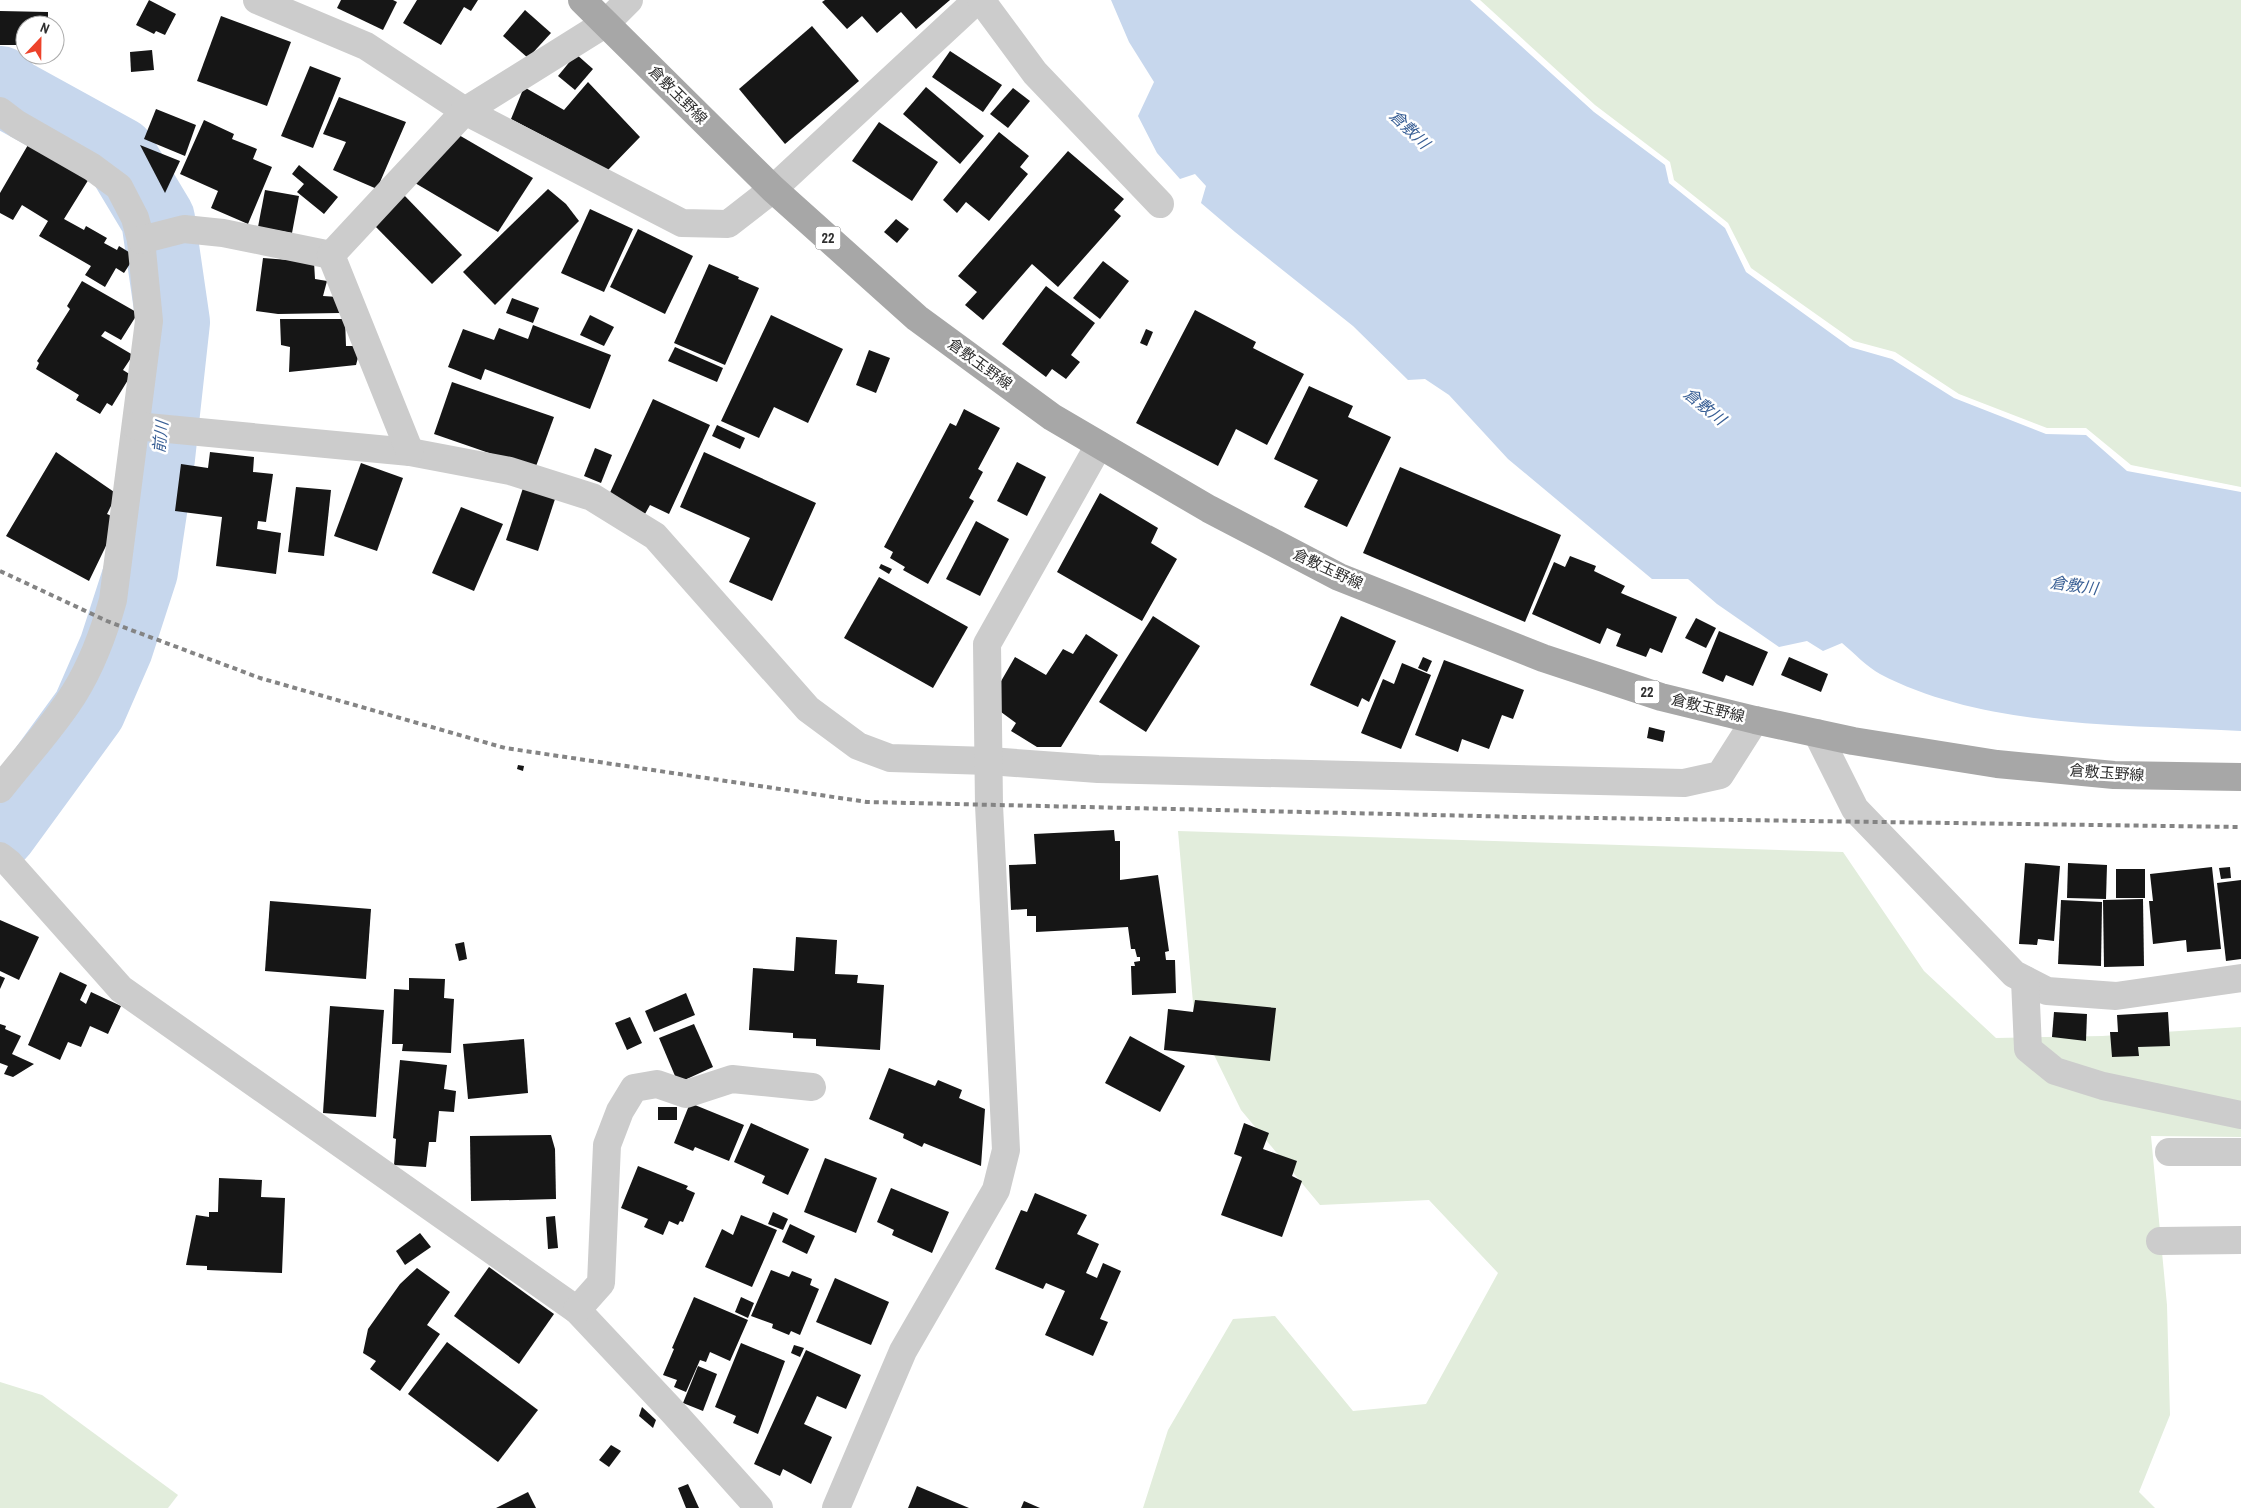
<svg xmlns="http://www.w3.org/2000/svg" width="2241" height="1508" viewBox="0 0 2241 1508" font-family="'Archivo Narrow','Noto Sans JP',sans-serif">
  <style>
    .green { fill: #e2eddc }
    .water { fill: #c7d7ed }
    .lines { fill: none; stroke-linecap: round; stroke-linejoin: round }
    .river { stroke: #c7d7ed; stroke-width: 74 }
    .building { fill: #161616 }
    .minor { stroke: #ccc; stroke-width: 28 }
    .major { stroke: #a7a7a7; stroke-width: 28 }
    .rail { stroke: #848484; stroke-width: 4; stroke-dasharray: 5 4; stroke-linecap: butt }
    .labels { text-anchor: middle; stroke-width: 5; stroke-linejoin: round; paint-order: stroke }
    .shield { fill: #fff; stroke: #6d6d6d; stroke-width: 1 }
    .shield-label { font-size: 14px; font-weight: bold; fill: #2f2f2f }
    .street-label { font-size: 15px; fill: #2f2f2f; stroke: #fff }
    .water-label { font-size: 16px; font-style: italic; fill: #395f95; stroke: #fff }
  </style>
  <rect width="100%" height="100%" fill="#fff"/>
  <!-- green -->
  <g class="green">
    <path d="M1480 0H2241V487L2131 465 2086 428H2047L1959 394 1895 352 1854 341 1751 268 1728 223 1674 180 1670 162 1595 105Z"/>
    <path d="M1178 831 1843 852 1924 971 1996 1038 2102 1036 2241 1027V1137L2151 1136 2167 1305 2170 1415 2139 1492 2155 1508H1143L1168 1430 1233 1319 1275 1316 1353 1411 1426 1404 1498 1273 1429 1200 1320 1205 1241 1110 1194 1014Z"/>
    <path d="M0 1382 42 1395 178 1495 168 1508H0Z"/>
  </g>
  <!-- water -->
  <path class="water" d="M1111 0H1470L1594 112 1665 165 1669 183 1725 228 1746 272 1850 347 1892 359 1954 398 2046 434 2086 435 2127 471 2241 492V731C2125 724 1985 729 1880 674 1867 667 1854 653 1842 643L1823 651 1807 641 1779 647 1717 604 1688 579H1652L1508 459 1449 395 1425 379 1408 380 1353 326 1235 232 1201 203 1206 186 1195 174 1180 179 1157 153 1138 116 1154 82 1129 42Z"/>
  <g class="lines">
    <!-- river -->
    <path class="river" d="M0 83 10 94 119 154 158 219 173 322 158 458 141 571 116 648 89 710 0 832"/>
  </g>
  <!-- building -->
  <g class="building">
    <path d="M149 0 176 14 165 35 156 31 154 34 136 25Z"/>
    <path d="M341 0H393L397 2 383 30 337 8Z"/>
    <path d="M417 0H478L471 11 464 7 441 45 403 23Z"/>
    <path d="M825 0H950L916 29 901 12 877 33 862 16 847 29 822 2Z"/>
    <path d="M525 10 551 33 528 58 503 36Z"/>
    <path d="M0 11 48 12V25H25V45H0Z"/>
    <path d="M221 16 291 42 267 106 197 81Z"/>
    <path d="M812 26 859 81 785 144 739 89Z"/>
    <path d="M152 50 154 70 131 72 130 52Z"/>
    <path d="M950 51 1002 85 983 112 932 77Z"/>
    <path d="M576 54 593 69 575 90 558 76Z"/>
    <path d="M310 66 341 78 313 148 281 136Z"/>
    <path d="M588 82 640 137 608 170 511 119 524 87 564 110Z"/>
    <path d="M926 87 984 136 960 164 903 114Z"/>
    <path d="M1013 88 1030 101 1008 128 990 114Z"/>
    <path d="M339 97 406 122 377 189 333 170 346 142 323 134Z"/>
    <path d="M156 109 196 125 185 156 144 139Z"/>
    <path d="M204 120 234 134 232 139 257 149 253 159 272 167 248 224 211 208 218 191 180 174Z"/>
    <path d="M879 122 938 162 912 201 852 161Z"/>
    <path d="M452 131 533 178 498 232 415 183Z"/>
    <path d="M999 132 1029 156 1020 167 1028 174 989 221 966 202 957 213 943 200Z"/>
    <path d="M32 138 92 174 64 219 84 230 86 226 107 238 104 243 117 250 119 246 132 254 133 259 124 273 116 268 105 287 85 275 91 266 39 236 48 221 22 205 13 220 0 213V193Z"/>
    <path d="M140 145 180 161 165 193Z"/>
    <path d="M1068 151 1124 199 1114 210 1121 216 1058 287 1032 264 983 320 965 305 977 292 958 276Z"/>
    <path d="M299 165 338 197 324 214 297 192 304 184 292 174Z"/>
    <path d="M548 189 566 204 579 221 495 305 463 272Z"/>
    <path d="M265 190 299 196 292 233 258 227Z"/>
    <path d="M403 194 462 255 432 284 373 224Z"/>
    <path d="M590 209 633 229 604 292 561 273Z"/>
    <path d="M896 219 909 229 897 243 884 232Z"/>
    <path d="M638 229 693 256 665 314 610 287Z"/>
    <path d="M263 258 314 262 315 279 327 281 323 296 338 297 340 313 278 314 256 311Z"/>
    <path d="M1103 261 1129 281 1100 319 1073 298Z"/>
    <path d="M709 264 739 277 738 279 759 288 725 365 674 343Z"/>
    <path d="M82 281 138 313 121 340 105 331 101 336 133 355 123 370 131 375 112 406 107 403 100 414 76 400 79 395 36 369 39 363 37 361 70 309 67 306Z"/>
    <path d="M1046 286 1095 323 1071 355 1080 362 1066 379 1052 369 1046 377 1002 344Z"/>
    <path d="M512 298 539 308 533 323 506 313Z"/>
    <path d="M1195 310 1256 342 1253 348 1304 374 1267 445 1236 429 1218 466 1136 423Z"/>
    <path d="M590 315 614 327 604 346 580 335Z"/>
    <path d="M771 315 843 349 808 423 774 407 759 438 721 421Z"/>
    <path d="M280 319H345L346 346H361L356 365 289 372 290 347 281 345Z"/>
    <path d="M533 325 611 355 590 409 485 369 481 380 448 367 463 329 494 340 499 328 528 339Z"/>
    <path d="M1146 329 1153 332 1147 346 1140 343Z"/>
    <path d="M675 347 723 368 717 382 668 361Z"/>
    <path d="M869 350 890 358 876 393 856 385Z"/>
    <path d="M452 382 554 417 535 469 434 434Z"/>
    <path d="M1309 386 1353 406 1348 417 1391 437 1347 527 1304 507 1318 480 1274 459Z"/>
    <path d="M653 399 710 425 669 514 650 505 645 514 608 497Z"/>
    <path d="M964 409 1000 428 978 469 983 472 969 498 974 501 928 584 903 570 905 567 890 558 893 552 884 547 950 423 956 426Z"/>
    <path d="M717 425 745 438 740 449 712 436Z"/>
    <path d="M595 448 612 455 601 483 584 476Z"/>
    <path d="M56 452 117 494 107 514 119 519 89 581 6 536Z"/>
    <path d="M210 452 254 457 253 472 273 474 266 522 258 521 257 529 281 533 276 574 216 566 222 517 175 511 181 464 208 468Z"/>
    <path d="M704 452 816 503 772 601 729 582 750 538 680 507Z"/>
    <path d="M1017 462 1046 477 1027 516 997 501Z"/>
    <path d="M361 463 403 478 377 551 334 536Z"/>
    <path d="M1400 467 1561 535 1525 622 1363 553Z"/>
    <path d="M296 487 331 490 324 556 288 552Z"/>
    <path d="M523 488 555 499 538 551 506 540Z"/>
    <path d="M1100 493 1158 528 1151 543 1177 559 1142 621 1057 572Z"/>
    <path d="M461 507 503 524 474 591 432 573Z"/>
    <path d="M976 521 1009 539 980 596 946 579Z"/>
    <path d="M1570 556 1596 566 1594 571 1625 586 1621 593 1677 617 1662 653 1650 648 1646 657 1616 646 1621 634 1607 628 1600 644 1532 614 1554 562 1565 567Z"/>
    <path d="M881 564 892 569 889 574 879 568Z"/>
    <path d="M879 577 968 627 933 688 844 638Z"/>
    <path d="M1153 616 1200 646 1146 732 1099 702Z"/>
    <path d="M1341 616 1396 641 1369 702 1362 698 1358 707 1310 685Z"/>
    <path d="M1696 618 1716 628 1706 648 1685 638Z"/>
    <path d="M1719 631 1768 652 1753 686 1726 675 1723 682 1702 673Z"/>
    <path d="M1086 634 1118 655 1061 747H1037L1011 731 1016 723 1001 712 1000 683 1015 657 1046 675 1063 649 1073 654Z"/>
    <path d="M1423 657 1432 661 1427 672 1418 668Z"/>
    <path d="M1789 657 1828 674 1821 692 1781 675Z"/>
    <path d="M1444 660 1524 690 1513 719 1502 715 1489 749 1462 739 1458 752 1415 735Z"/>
    <path d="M1402 663 1431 675 1401 749 1361 733 1383 679 1394 684Z"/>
    <path d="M1649 727 1665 731 1663 742 1647 738Z"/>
    <path d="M518 765 524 766 523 771 517 769Z"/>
    <path d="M1114 830 1115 841H1120V880L1158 875 1169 951 1165 952 1166 960H1175L1176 993 1132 995 1131 966H1135L1134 962 1140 961V957H1137L1135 949H1131L1128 927 1036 932V916H1027V909L1011 910 1009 865 1036 864 1034 834Z"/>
    <path d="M2025 863 2060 866 2054 941 2038 939 2037 945 2019 944Z"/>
    <path d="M2068 863 2107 865 2106 899 2067 898Z"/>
    <path d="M2212 867 2221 949 2187 952 2186 940 2153 944 2149 901H2153L2150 874Z"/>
    <path d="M2230 867 2231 878 2221 879 2219 868Z"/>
    <rect x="2116" y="869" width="29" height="29"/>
    <path d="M2241 880V959L2226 961 2217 883Z"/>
    <path d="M2143 899 2144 966 2104 967 2103 900Z"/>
    <path d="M2061 900 2102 902 2101 966 2058 964Z"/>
    <path d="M270 901 371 909 366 979 265 971Z"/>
    <path d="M0 920 39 937 19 980 0 971Z"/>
    <path d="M796 937 837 940 835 974 858 975 857 983 884 985 880 1050 816 1046V1039L793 1038V1033L749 1030 753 968 794 971Z"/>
    <path d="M464 942 467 959 459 961 455 944Z"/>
    <path d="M60 972 87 985 80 1000 86 1004 91 992 121 1006 108 1034 90 1026 81 1047 68 1042 60 1060 28 1045Z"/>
    <path d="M0 976 5 978 0 989Z"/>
    <path d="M409 978 445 979 444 998 454 999 451 1053 402 1051 403 1044H392L394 989 409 990Z"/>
    <path d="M686 993 695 1015 654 1032 645 1011Z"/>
    <path d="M1195 1000 1276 1008 1270 1061 1164 1050 1168 1009 1193 1012Z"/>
    <path d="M330 1006 384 1010 376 1117 323 1113Z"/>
    <path d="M2054 1012 2087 1014 2086 1041 2052 1037Z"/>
    <path d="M2168 1012 2170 1046 2138 1047 2139 1056 2112 1057 2110 1032H2118L2117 1015Z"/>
    <path d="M630 1017 642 1043 627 1050 615 1023Z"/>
    <path d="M0 1024 6 1026 5 1029 21 1036 12 1054 34 1064 13 1077 4 1074 8 1066 0 1063Z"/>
    <path d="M694 1024 713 1067 678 1083 659 1038Z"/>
    <path d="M1130 1036 1185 1066 1160 1112 1105 1083Z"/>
    <path d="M524 1039 528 1093 468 1099 463 1044Z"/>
    <path d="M400 1060 447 1065 444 1089 456 1091 454 1112 439 1111 436 1142H429L426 1167 394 1165 396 1139 393 1138Z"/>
    <path d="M889 1068 935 1086 938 1080 962 1090 959 1098 985 1109 981 1166 924 1143 922 1147 903 1138 904 1134 869 1119Z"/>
    <path d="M690 1103 744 1125 729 1161 695 1147 693 1151 674 1143Z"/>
    <rect x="658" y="1107" width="19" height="13"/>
    <path d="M751 1123 809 1149 788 1195 762 1183 765 1176 734 1162Z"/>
    <path d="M1244 1123 1269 1133 1263 1149 1297 1161 1292 1176 1302 1181 1282 1237 1221 1215 1242 1157 1234 1154Z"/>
    <path d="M551 1135 555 1149 556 1199 471 1201 470 1136Z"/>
    <path d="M825 1158 877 1178 856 1233 804 1212Z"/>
    <path d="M638 1166 688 1186 686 1189 695 1193 683 1222 680 1221 678 1225 669 1221 663 1235 644 1227 648 1219 621 1208Z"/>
    <path d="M219 1178 262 1180 261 1197 285 1198 282 1273 207 1270V1266L186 1265 196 1215 209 1217V1212H218Z"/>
    <path d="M891 1188 949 1212 932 1253 892 1235 894 1230 877 1222Z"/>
    <path d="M1035 1193 1087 1215 1077 1234 1099 1244 1086 1273 1097 1278 1103 1263 1121 1271 1100 1319 1108 1322 1093 1356 1045 1335 1065 1291 1046 1283 1043 1289 995 1269 1021 1210 1027 1212Z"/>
    <path d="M773 1212 788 1219 783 1230 768 1224Z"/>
    <path d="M741 1215 777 1230 752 1287 705 1267 722 1229 733 1235Z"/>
    <path d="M555 1216 558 1248 548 1249 546 1217Z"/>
    <path d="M790 1224 815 1236 807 1254 782 1242Z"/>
    <path d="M420 1233 431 1247 405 1265 396 1251Z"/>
    <path d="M489 1267 554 1314 519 1364 454 1316Z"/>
    <path d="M417 1268 450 1292 427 1325 440 1334 400 1391 370 1369 376 1361 363 1353 368 1329 400 1284Z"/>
    <path d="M771 1270 789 1277 792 1271 812 1279 810 1285 819 1289 800 1335 791 1331 789 1335 772 1328 773 1324 751 1316Z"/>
    <path d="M835 1278 889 1302 871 1345 816 1322Z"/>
    <path d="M694 1297 748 1320 730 1361 710 1352 706 1362 700 1360 686 1392 674 1387 677 1380 663 1375 674 1349 672 1348Z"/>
    <path d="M741 1297 754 1303 748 1318 735 1312Z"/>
    <path d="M447 1342 538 1410 498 1462 408 1394Z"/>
    <path d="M741 1343 785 1361 758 1434 733 1423 736 1416 715 1407Z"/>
    <path d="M794 1345 804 1348 800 1357 791 1353Z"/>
    <path d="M806 1350 861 1375 846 1409 817 1396 806 1420 804 1424 832 1437 811 1484 783 1469 780 1476 754 1464Z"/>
    <path d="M698 1366 717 1374 703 1411 683 1403Z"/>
    <path d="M642 1407 656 1420 653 1428 639 1416Z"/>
    <path d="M611 1445 621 1451 609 1467 599 1460Z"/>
    <path d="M688 1484 699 1508H686L678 1488Z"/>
    <path d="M917 1486 969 1508H908Z"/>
    <path d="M528 1492 536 1508H496Z"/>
    <path d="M1024 1501 1040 1508H1021Z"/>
  </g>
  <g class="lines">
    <!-- minor -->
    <g class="minor">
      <path d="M257 0 366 46 465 111 682 223 728 224 773 189 977 0"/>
      <path d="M981 0 1035 73 1160 204"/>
      <path d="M0 111 17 124 92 167 119 187 135 218 141 240 149 321 113 600C104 632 93 663 75 692 55 725 24 758 0 789"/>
      <path d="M141 240 184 229 223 233 331 255"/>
      <path d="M136 426 410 452 510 471 592 497 655 536 808 709 858 746 890 758 989 761 1098 769 1684 783 1720 775 1755 720"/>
      <path d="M410 452 331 255 465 111 606 23 629 0"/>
      <path d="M1817 733 1855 809 2014 974 2047 991 2116 996 2241 978"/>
      <path d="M0 856 9 863 121 989 577 1310 673 1412 759 1508"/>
      <path d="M2025 980 2028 1049 2055 1071 2103 1086 2241 1115"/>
      <path d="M2169 1152H2241"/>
      <path d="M2160 1241 2241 1240"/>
      <path d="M577 1310 601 1283 607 1145 620 1111 634 1088 657 1084 686 1094 732 1079 812 1087"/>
      <path d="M836 1508 903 1351 996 1190 1006 1150 989 805 987 644 1099 445"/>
    </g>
    <!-- major -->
    <path class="major" d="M582 0 773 189 917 318 1052 417 1209 509 1339 577 1543 658 1661 697 1755 720 1853 741 1997 764 2114 775 2241 777"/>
    <!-- rail -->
    <path class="rail" d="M0 571 107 621 260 678 505 748 867 802 1522 817 2241 827"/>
  </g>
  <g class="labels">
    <!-- shield labels -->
    <g class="shield">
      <rect x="815.5" y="226.5" width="25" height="23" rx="4"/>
      <rect x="1634.5" y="680.5" width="25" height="23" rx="4"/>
    </g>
    <g class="shield-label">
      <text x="828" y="243">22</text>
      <text x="1647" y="697">22</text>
    </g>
    <!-- street labels -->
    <g class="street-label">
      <text transform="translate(678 95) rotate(45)" y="5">倉敷玉野線</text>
      <text transform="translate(980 364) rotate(36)" y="5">倉敷玉野線</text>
      <text transform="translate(1328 569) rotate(25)" y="5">倉敷玉野線</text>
      <text transform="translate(1708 708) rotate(14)" y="5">倉敷玉野線</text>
      <text transform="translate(2107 773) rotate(4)" y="5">倉敷玉野線</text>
    </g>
    <!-- water labels -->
    <g class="water-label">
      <text transform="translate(1410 129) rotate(44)" y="6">倉敷川</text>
      <text transform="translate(1705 406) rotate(39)" y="6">倉敷川</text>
      <text transform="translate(160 437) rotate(-84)" y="6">前川</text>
      <text transform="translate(2074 585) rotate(8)" y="6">倉敷川</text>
    </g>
  </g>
  <!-- north arrow -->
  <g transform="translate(40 40) rotate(22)"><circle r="24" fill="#ffffff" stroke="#acacac"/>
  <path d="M0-4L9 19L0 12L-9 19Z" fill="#ed422a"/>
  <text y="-8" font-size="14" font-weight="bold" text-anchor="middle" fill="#2f2f2f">N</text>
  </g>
</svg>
